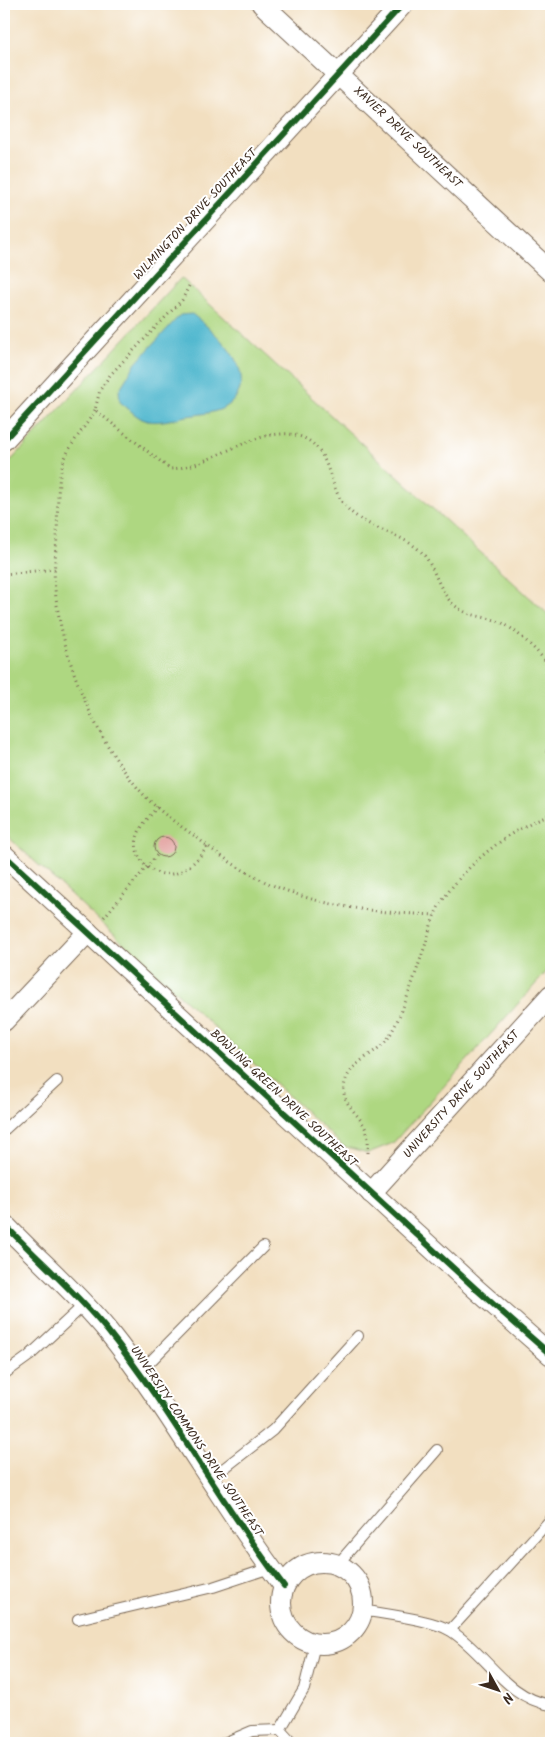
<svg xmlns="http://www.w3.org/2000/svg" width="555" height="1747" viewBox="0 0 555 1747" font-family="Kalam,sans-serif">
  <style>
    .green { fill: #aed781; stroke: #748050 }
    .water { fill: #51b8cf; stroke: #467176 }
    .building { fill: #e5aba9 }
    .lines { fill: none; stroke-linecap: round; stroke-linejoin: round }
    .lane-casing { stroke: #7b6957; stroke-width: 12 }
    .street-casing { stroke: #7b6957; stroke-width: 22 }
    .path { stroke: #7b6957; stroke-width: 3; stroke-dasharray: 1 4; stroke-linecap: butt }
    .lane { stroke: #fff; stroke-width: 10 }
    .street { stroke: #fff; stroke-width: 20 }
    .cycleway-casing { stroke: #fff; stroke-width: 9 }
    .cycleway { stroke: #1b5e20; stroke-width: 6 }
    .labels { text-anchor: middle; stroke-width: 4; stroke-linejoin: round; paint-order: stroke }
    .street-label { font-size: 12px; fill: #3b2a1e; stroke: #fff }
  </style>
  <rect width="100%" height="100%" fill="#fff"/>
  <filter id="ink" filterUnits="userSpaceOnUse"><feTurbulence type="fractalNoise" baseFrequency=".02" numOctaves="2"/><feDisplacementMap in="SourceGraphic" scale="10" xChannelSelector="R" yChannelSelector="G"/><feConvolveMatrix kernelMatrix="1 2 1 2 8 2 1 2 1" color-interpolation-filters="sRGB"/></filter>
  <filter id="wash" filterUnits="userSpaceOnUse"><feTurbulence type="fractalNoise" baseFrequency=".0096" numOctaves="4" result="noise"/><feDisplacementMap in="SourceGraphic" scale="20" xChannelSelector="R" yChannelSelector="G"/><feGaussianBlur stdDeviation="1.12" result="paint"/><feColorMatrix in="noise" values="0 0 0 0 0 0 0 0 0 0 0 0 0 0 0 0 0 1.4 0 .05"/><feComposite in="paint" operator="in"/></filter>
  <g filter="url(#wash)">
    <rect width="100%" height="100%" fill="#f2dfc0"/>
    <!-- green -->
    <path class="green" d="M181 278 551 617V967L393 1143 368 1153 343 1146 4 833V468Z"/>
    <!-- water -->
    <path class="water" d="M192 314C215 332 262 372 231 403 221 413 200 414 187 416 173 419 155 425 142 419 134 415 127 407 120 402L119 390 136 363 180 315Z"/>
    <g id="blocks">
      <!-- building -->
      <g class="building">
        <path d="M549 724H551V754L546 753Z"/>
        <circle cx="164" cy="847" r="10"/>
      </g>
    </g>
  </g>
  <g filter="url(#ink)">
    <use href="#blocks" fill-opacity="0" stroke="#7b6957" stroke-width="1"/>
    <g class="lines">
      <!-- lane casing -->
      <g class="lane-casing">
        <g id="lane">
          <path d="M4 1130 57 1081"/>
          <path d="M139 1373 263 1247"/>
          <path d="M4 1374 29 1356 84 1305"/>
          <path d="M209 1480 273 1430 358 1336"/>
          <path d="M337 1565 437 1450"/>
          <path d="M362 1610C384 1614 434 1620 451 1631 487 1654 506 1698 551 1705"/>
          <path d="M78 1619 213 1587 270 1568"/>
          <path d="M450 1630 551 1519"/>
          <path d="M224 1743 252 1731 280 1730"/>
          <path d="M292 1743 280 1730 304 1689 315 1644"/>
        </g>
      </g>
      <!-- street casing -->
      <g class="street-casing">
        <g id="street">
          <path d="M262 4 551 272"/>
          <path d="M4 440 403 4"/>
          <path d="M4 855 476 1289 551 1355"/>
          <path d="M4 1021 88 932"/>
          <path d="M371 1193 551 995"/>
          <path d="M4 1224C38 1260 76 1292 107 1330 172 1411 221 1504 284 1586"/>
          <circle cx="322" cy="1603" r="41"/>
        </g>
      </g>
      <!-- path -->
      <g class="path">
        <path d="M189 286 182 300 110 375 100 390 95 410 170 469C210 467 249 431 289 434 333 439 325 484 346 507 366 529 396 531 418 549 435 563 436 587 452 603 468 619 489 615 504 624 521 634 538 652 551 667"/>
        <path d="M95 410C86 427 72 441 65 458 56 477 58 514 57 536 56 553 53 572 55 589 62 662 100 754 154 805 167 817 182 827 196 837 226 861 257 881 293 893 337 909 388 913 435 915"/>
        <path d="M4 574 56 569"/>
        <path d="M157 807C151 815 143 823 139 832 129 855 149 877 172 874 187 872 199 858 208 846"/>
        <path d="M104 917 157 855"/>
        <path d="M368 1153C368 1145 369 1138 366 1130 361 1115 342 1105 344 1088 347 1060 378 1056 390 1035 406 1006 415 974 426 943 429 932 432 920 437 910 457 871 510 828 551 814"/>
      </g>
      <!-- lane -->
      <use href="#lane" class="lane"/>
      <!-- street -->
      <use href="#street" class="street"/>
      <!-- cycleway casing -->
      <g class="cycleway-casing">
        <g id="cycleway">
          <path d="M4 440 403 4"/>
          <path d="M4 855 476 1289 551 1355"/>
          <path d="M4 1224C38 1260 76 1292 107 1330 172 1411 221 1504 284 1586"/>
        </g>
      </g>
      <!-- cycleway -->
      <use href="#cycleway" class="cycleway"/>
    </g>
  </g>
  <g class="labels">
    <!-- street labels -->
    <g class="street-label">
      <text transform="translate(408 137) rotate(43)" y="4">XAVIER DRIVE SOUTHEAST</text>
      <text transform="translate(195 214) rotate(-47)" y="4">WILMINGTON DRIVE SOUTHEAST</text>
      <text transform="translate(461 1094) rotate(-48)" y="4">UNIVERSITY DRIVE SOUTHEAST</text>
      <text transform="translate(284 1098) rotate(43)" y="4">BOWLING GREEN DRIVE SOUTHEAST</text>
      <text transform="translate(197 1441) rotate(56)" y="4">UNIVERSITY COMMONS DRIVE SOUTHEAST</text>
    </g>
  </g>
  <!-- margin -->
  <rect width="555" height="1747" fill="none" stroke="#fff" stroke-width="20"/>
  <!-- north arrow -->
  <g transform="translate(498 1690) rotate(130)" stroke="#ffffff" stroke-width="4" paint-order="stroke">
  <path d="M0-4L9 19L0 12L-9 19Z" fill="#3b2a1e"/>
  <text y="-8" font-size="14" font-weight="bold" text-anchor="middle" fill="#3b2a1e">N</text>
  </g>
</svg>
